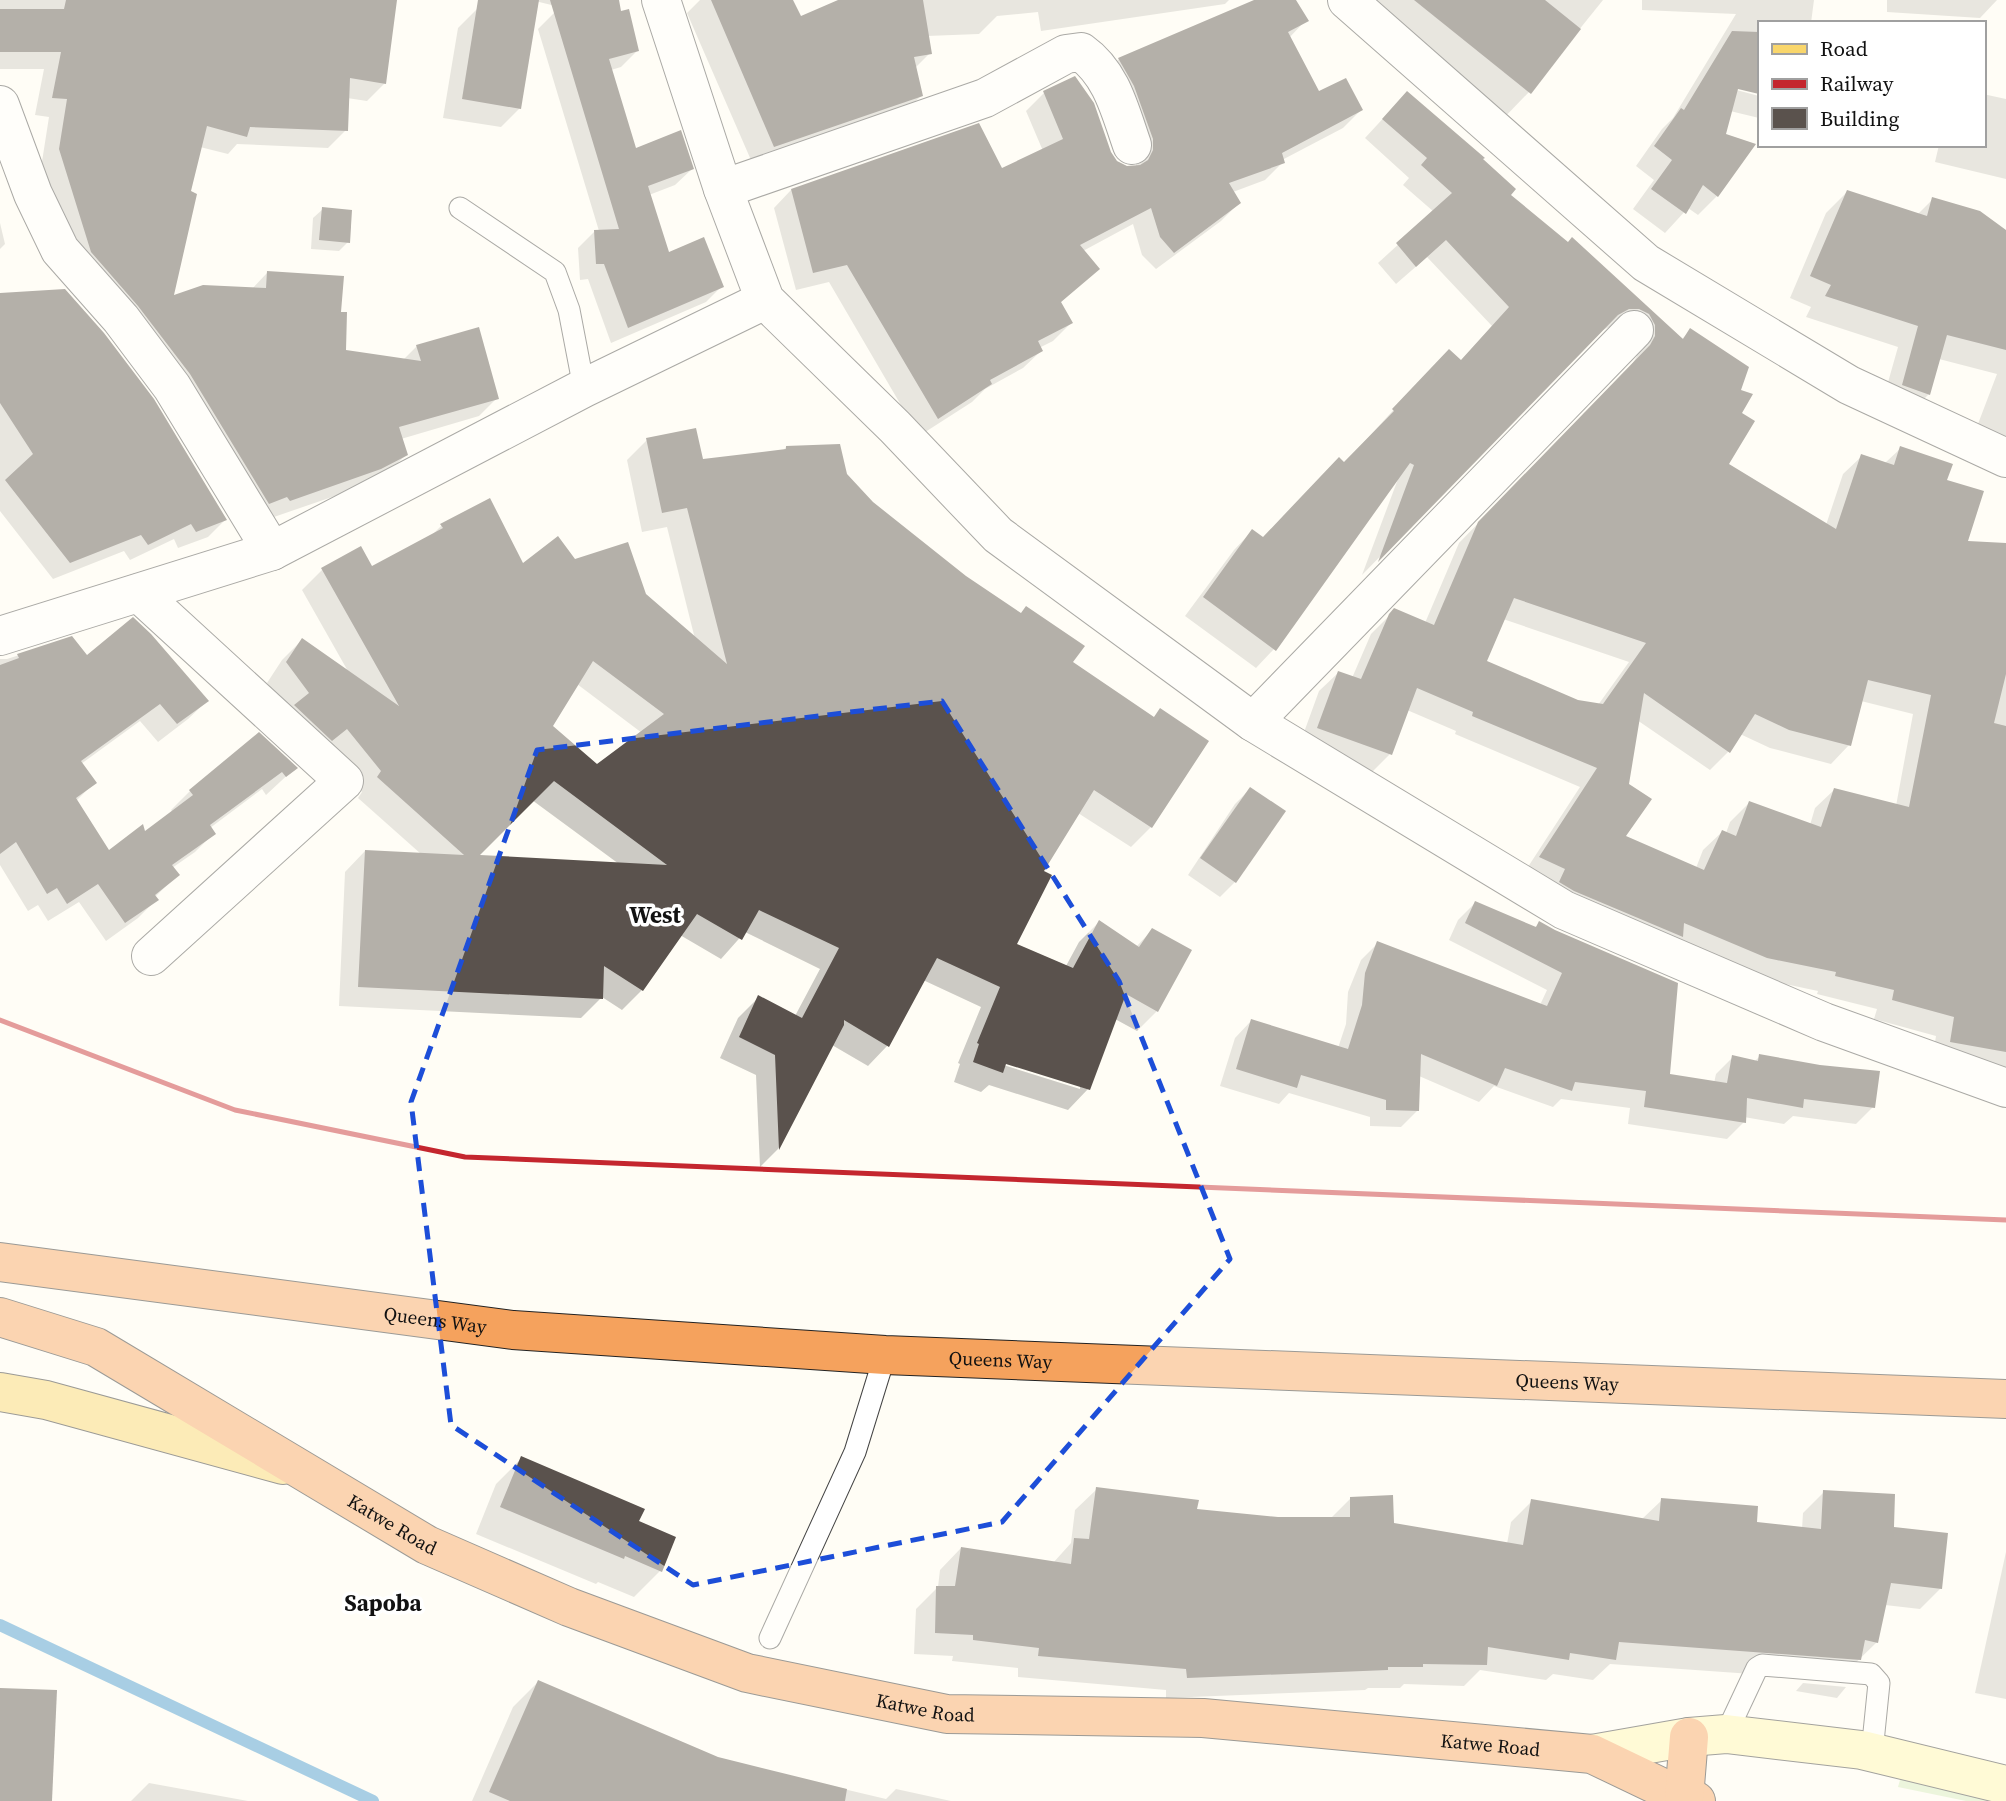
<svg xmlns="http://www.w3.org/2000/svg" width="2006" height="1801" viewBox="0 0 2006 1801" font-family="'Source Serif 4',serif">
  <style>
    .green { fill: #d5ebbd }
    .shadow { fill: #0003; fill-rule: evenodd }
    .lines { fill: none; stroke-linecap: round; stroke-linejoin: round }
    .stream { stroke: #3f96cf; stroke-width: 12 }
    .building { fill: #5a524d; fill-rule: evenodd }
    .lane-casing { stroke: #444; stroke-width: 23 }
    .street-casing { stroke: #444; stroke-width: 40 }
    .secondary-casing { stroke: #333; stroke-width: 40 }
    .primary-casing { stroke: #222; stroke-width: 40 }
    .highway-casing { stroke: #222; stroke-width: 40 }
    .lane { stroke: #fff; stroke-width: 21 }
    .street { stroke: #fff; stroke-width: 38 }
    .secondary { stroke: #fff6b0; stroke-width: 38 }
    .primary { stroke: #f9d66b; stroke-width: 38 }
    .highway { stroke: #f5a25d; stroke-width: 38 }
    .rail { stroke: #c4262e; stroke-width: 5 }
    .marked { fill: none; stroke: #1d4ed8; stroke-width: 5; stroke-dasharray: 14 9; stroke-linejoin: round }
    .labels { text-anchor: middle; stroke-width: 7; stroke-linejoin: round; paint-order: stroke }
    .street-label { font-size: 19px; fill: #111; stroke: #fff }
    .quarter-label { font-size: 23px; font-weight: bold; fill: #111; stroke: #fff }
  </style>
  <rect width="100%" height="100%" fill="#fffdf5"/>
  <!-- green -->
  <path class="green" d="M1902 1773 2006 1801H1966L1898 1787Z"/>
  <!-- shadow -->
  <g class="shadow">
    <path d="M0 0H339L385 83 367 101 347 98 346 130 328 148 237 144 228 154 200 147 189 192 172 298 252 289 267 273 339 313 345 352 403 360 417 346 497 398 479 416 401 439 406 455 387 473 361 487 271 518 73 271 41 168 49 117 35 115 44 69H0Z"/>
    <path d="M531 0H617L620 13 637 51 621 67 611 70 635 150 692 169 675 185 649 195 668 255 722 286 706 302 611 343 588 279 580 280 578 248 595 231H599L538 29 554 13 580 12Z"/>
    <path d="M700 0H792L800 18 856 0H1229L1225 4 1041 31 1038 12 997 16 979 34 927 36 930 53 915 68 921 96 900 116 754 167 687 13Z"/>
    <path d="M1258 0H1294L1306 20 1289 38 1318 94 1361 110 1343 128 1282 160 1283 162 1265 180 1233 192 1239 203 1221 221 1156 269 1142 255 1133 224 1083 251 1097 269 1060 303 1071 323 1053 341 1039 348 1041 351 1023 368 985 389 972 402 919 436 829 282 796 290 774 208 791 190 1001 171 1043 151 1026 111 1044 93 1110 153 1116 162 1127 168 1136 167V157L1101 77 1119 59Z"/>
    <path d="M1344 0H1603L1529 92 1499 123Z"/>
    <path d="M1642 0H1814L1811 23H1759V92L1730 85 1729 88 1759 96V118L1730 111 1723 135 1717 196 1698 215 1688 208 1665 233 1633 209 1654 180 1636 166 1662 129 1673 118 1736 14 1642 10Z"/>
    <path d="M1887 0H1997L1980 18 1887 12Z"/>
    <path d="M477 9 520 108 501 127 443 118 458 28Z"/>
    <path d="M1983 94 2006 99V179L1935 162 1939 145H1983Z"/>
    <path d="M1389 112 1508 196 1681 340 1690 331 1739 391 1740 413 1726 465 1826 525 1843 474 1862 456 1885 463 1901 448 1945 481 1966 543 2006 545V1070L1932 1060 1936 1036 1874 1019 1877 1009 1817 994 1818 991 1748 976 1522 876 1580 787 1455 734 1456 731 1407 710 1390 754 1371 773 1299 746 1319 691 1338 673 1352 678 1371 634 1395 610 1425 623 1459 543 1631 366 1637 356V344L1619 327H1609L1599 332 1362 575 1398 479 1274 649 1256 668 1185 616 1234 550 1252 531 1263 539 1344 464 1430 370 1460 362 1492 326 1427 257 1396 284 1378 263 1434 212 1403 185 1409 178 1365 138ZM1503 619 1629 662 1598 705 1578 702 1485 662ZM1861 701 1913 714 1896 806 1834 790 1815 808 1810 825 1749 803 1730 822 1726 833 1722 832 1703 850 1696 868 1624 837 1627 785 1637 720 1710 770 1728 752 1740 734 1770 748 1831 764 1849 745Z"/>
    <path d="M1847 192 1917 215 1933 199 2006 233V450L1973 437 1997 374 1939 359 1929 394 1908 415 1881 407 1898 347 1806 317 1811 307 1790 298 1826 213Z"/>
    <path d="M323 209 348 242 339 251 311 249 313 218Z"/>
    <path d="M0 223 5 244 0 249Z"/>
    <path d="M0 295 225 520 208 537 178 548 174 539 130 560 124 551 53 579 0 511Z"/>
    <path d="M647 440 702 461 783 451 786 447 845 475 872 503 1071 663 1153 718 1160 711 1151 827 1131 847 1078 813 1042 872 1014 945 1066 966 1079 942 1099 922 1136 947 1152 930 1157 1011 1137 1031 1115 1019 1088 1089 1068 1110 989 1085 981 1092 954 1082 960 1064 958 1063 981 1007 923 980 888 1045 868 1066 832 1045 778 1149 760 1167 756 1075 720 1058 738 1018 758 998 795 1016 820 969 745 932 721 959 680 935 642 990 622 1010 602 997 581 1018 339 1006 345 872 365 851 421 854 358 798 362 792 326 748 289 712 267 683 282 660 302 640 349 673 302 590 322 570 372 568 430 537 442 525 523 566 575 561 644 595 695 639 667 527 642 532 627 460ZM577 684 642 733 597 766 551 727ZM532 800 619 864 476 857ZM999 1060 1080 1085V1089L997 1063Z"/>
    <path d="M72 638 87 657 207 701 188 719 158 742 140 721 81 764 94 783 76 801 108 853 144 833 173 812 171 810 190 791 295 768 266 795 262 789 210 828 214 833 195 852 172 868 177 875 155 897 156 900 138 918 106 941 79 902 48 921 38 905 28 911 0 865V659H7Z"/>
    <path d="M1250 789 1235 882 1220 897 1188 875 1235 804Z"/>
    <path d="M1475 903 1534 928 1540 923 1668 1076 1714 1083 1716 1074 1733 1057 1754 1062 1760 1056 1873 1107 1856 1124 1793 1116 1784 1124 1744 1117V1122L1727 1139 1628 1124 1630 1108 1561 1099 1553 1107 1494 1086 1479 1102 1419 1076 1418 1110 1401 1127 1370 1126V1117L1289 1093 1279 1104 1220 1086 1235 1038 1251 1021 1338 1048 1346 1024 1348 992 1361 960 1378 943 1540 1005 1547 990 1449 940 1458 920Z"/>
    <path d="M522 1458 637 1522 660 1571 634 1597 598 1582 596 1584 476 1534 496 1484Z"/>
    <path d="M1097 1489 1195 1510 1278 1519H1330L1350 1499 1392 1525 1507 1544 1511 1522 1532 1501 1642 1519 1662 1500 1755 1523 1802 1529 1803 1513 1824 1492 1892 1529 1941 1588 1920 1609 1885 1605 1877 1642 1838 1680 1610 1664 1593 1680 1553 1674 1546 1680 1480 1670 1464 1686 1404 1684 1400 1688H1368L1365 1690 1166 1698V1690L1018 1677V1668L952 1661 953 1656 914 1654 916 1609 938 1587 940 1570 961 1548 1053 1563 1071 1543 1075 1510Z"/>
    <path d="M2006 1552V1699L1975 1693Z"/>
    <path d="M538 1682 717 1759 886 1799 896 1789 951 1801H472L513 1707Z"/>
    <path d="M1803 1683 1846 1687 1837 1698 1796 1691Z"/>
    <path d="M149 1783 248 1801H131Z"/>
  </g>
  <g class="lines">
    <!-- stream -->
    <path class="stream" d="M0 1625 373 1801"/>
  </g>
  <!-- building -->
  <g class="building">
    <path d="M66 0H397L386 84 350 78 348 131 250 127 247 137 207 126 191 191 197 194 174 295 203 285 266 288 267 271 344 276 341 312H347L346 350 421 361 416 345 479 327 499 399 399 427 408 455 381 469 290 501 287 497 269 504 190 374 138 306 91 252 59 149 67 99 52 98 61 52H0V9H64Z"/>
    <path d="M478 0H539L521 109 462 99Z"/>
    <path d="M550 0H619L621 11 629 9 639 51 609 59 636 148 681 130 694 169 648 186 669 252 704 237 724 287 628 328 604 264H596L594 230 619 229Z"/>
    <path d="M711 0H793L801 16 838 0H923L932 54 914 57 923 96 774 147Z"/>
    <path d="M1254 0H1296L1309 21 1288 32 1319 91 1346 78 1363 110 1282 153 1285 163 1229 183 1241 203 1174 253 1160 237 1151 208 1080 245 1100 269 1061 302 1073 323 1038 341 1043 351 990 380 992 384 938 419 847 265 813 273 791 189 979 123 1002 168 1063 139 1043 91 1075 76 1094 103 1111 152 1117 161 1127 166 1140 165 1148 160 1153 150V139L1134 86 1118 58Z"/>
    <path d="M1414 0H1545L1581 29 1531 94Z"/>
    <path d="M1732 31 1759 32V94L1738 89 1726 134 1756 144 1718 197 1703 185 1686 214 1651 189 1672 160 1654 146 1681 108 1684 110Z"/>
    <path d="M1407 91 1485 158 1483 159 1516 189 1511 195 1568 242 1572 237 1683 339 1690 328 1749 367 1741 390 1753 394 1742 413 1755 421 1729 464 1836 529 1861 454 1894 465 1900 446 1953 464 1947 480 1984 491 1968 541 2006 543V674L1994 723 2006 726V1052L1950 1042 1954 1017 1892 1000 1894 990 1835 976 1836 972 1767 958 1684 923 1683 937 1574 891 1559 882 1565 869 1539 857 1597 768 1472 716 1473 712 1417 688 1392 755 1317 728 1338 671 1361 679 1389 614 1394 608 1434 625 1478 522 1650 345 1655 336V325L1649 314 1639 309H1629L1618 315 1378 562 1414 465 1410 463 1276 651 1203 597 1252 529 1263 537 1339 457 1344 462 1394 411 1392 409 1449 349 1461 360 1509 307 1446 240 1416 267 1396 243 1452 193 1421 165 1427 158 1382 119ZM1514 598 1646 643 1603 704 1578 700 1487 661ZM1868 680 1931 695 1909 807 1834 788 1821 827 1749 801 1736 836 1722 830 1704 870 1626 836 1652 799 1629 784 1644 693 1730 753 1755 714 1789 730 1851 746Z"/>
    <path d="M1847 190 1927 216 1932 197 1980 211 2006 230V350L1947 335 1930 395 1902 385 1918 326 1825 296 1831 285 1810 276Z"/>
    <path d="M322 207 352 210 350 243 319 240Z"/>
    <path d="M65 289 104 333 154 399 227 520 196 532 191 524 148 545 141 535 70 563 5 480 33 454 0 403V293Z"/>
    <path d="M696 428 703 459 786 449V446L840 444 847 474 873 502 966 576 1021 613 1026 606 1085 646 1073 662 1154 717 1160 708 1209 741 1152 828 1094 790 1044 871 1052 875 1017 944 1073 968 1099 920 1139 947 1152 928 1192 950 1158 1012 1126 994 1090 1090 1006 1064 1003 1073 973 1062 979 1044 977 1043 1000 987 937 958 889 1047 844 1020V1025L779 1150 775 1055 739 1037 758 995 802 1018 839 948 759 910 742 940 697 914 643 991 604 966 603 999 358 987 365 850 464 855 377 777 381 771 347 729 332 741 294 705 309 693 286 662 302 638 399 706 321 568 361 546 372 566 443 528 440 524 490 498 523 563 558 536 575 559 628 542 646 594 727 664 687 508 662 513 646 438ZM593 661 664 714 597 764 553 726ZM554 781 667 865 480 855Z"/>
    <path d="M133 617 151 634 209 701 177 724 160 704 81 761 97 783 76 798 109 850 143 824 145 831 193 795 189 790 259 732 298 768 286 777 282 772 210 825 216 834 172 865 180 875 155 895 159 900 125 923 98 884 67 904 57 888 47 894 16 842 0 854V665L19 658 17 654 72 636 87 655Z"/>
    <path d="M1250 787 1286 811 1236 883 1200 858Z"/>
    <path d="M1475 901 1536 927 1539 921 1555 930 1678 983 1670 1074 1727 1083 1732 1055 1758 1061 1759 1054 1820 1065 1880 1071 1875 1108 1804 1099 1803 1108 1747 1098 1746 1123 1644 1107 1646 1091 1575 1082 1572 1091 1505 1068 1497 1086 1421 1054 1419 1111 1386 1110V1100L1301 1075 1297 1088 1236 1069 1251 1019 1348 1049 1362 1005 1365 973 1377 941 1547 1006 1562 973 1465 923Z"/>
    <path d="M521 1456 645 1509 639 1521 676 1537 662 1572 625 1556 624 1559 500 1507Z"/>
    <path d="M1096 1487 1199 1500 1197 1509 1278 1517H1350V1497L1393 1495 1394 1523 1523 1545 1531 1499 1659 1521 1661 1498 1758 1506 1757 1522 1821 1529 1823 1490 1895 1494 1894 1527 1948 1533 1942 1589 1891 1583 1878 1643 1865 1640 1861 1660 1619 1642 1616 1660 1570 1653 1569 1660 1488 1647 1487 1665 1423 1664V1667H1388V1670L1187 1678 1186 1669 1038 1656 1039 1648 973 1640V1635L935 1633 936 1586H955L961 1547 1071 1564 1074 1538 1089 1539Z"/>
    <path d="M538 1680 718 1757 847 1789 845 1801H510L489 1792Z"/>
    <path d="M0 1688 57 1690 52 1801H0Z"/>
  </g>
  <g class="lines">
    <!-- lane casing -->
    <g class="lane-casing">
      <g id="lane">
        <path d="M460 208 555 272 569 310 584 388"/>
        <path d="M770 1638 855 1452 885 1355"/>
        <path d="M1726 1734 1757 1668 1762 1665 1871 1674 1879 1683 1872 1752"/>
      </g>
    </g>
    <!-- street casing -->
    <g class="street-casing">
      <g id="street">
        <path d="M661 0 723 189 765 300 895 427 998 535 1253 722 1564 910 1824 1022 2006 1088"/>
        <path d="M1347 0 1646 263 1849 385 2006 458"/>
        <path d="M0 105 33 194 60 250 121 319 172 387 272 551"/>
        <path d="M723 189 985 98 1066 54 1081 52C1112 74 1120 111 1132 145"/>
        <path d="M139 593 344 781 151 956"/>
        <path d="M0 636 272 551 584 388 765 300"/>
        <path d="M1253 722 1634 330"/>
      </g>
    </g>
    <!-- secondary casing -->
    <g class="secondary-casing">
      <path id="secondary" d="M1592 1754 1689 1737 1726 1734 1862 1750 2006 1785"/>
    </g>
    <!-- primary casing -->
    <g class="primary-casing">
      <path id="primary" d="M0 1392 46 1400 283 1465"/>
    </g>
    <!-- highway casing -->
    <g class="highway-casing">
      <g id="highway">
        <path id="s1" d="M0 1262 513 1330 885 1355 2006 1399"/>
        <path id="s2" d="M0 1317 96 1347 427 1545 569 1607 747 1673 947 1714 1203 1718 1592 1754 1684 1798 1696 1801"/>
        <path d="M1684 1798 1689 1737"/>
      </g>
    </g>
    <!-- lane -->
    <use href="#lane" class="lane"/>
    <!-- street -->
    <use href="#street" class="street"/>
    <!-- secondary -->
    <use href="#secondary" class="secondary"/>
    <!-- primary -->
    <use href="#primary" class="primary"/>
    <!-- highway -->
    <use href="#highway" class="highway"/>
    <!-- rail -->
    <path class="rail" d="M0 1020 235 1110 465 1157 2006 1220"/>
  </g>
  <!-- marked area -->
  <path d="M0 0H2006V1801H0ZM942 701 1119 981 1230 1259 1002 1522 693 1585 451 1425 411 1102 537 750Z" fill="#fffdf5" fill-opacity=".55" fill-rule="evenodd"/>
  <path class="marked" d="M942 701 1119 981 1230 1259 1002 1522 693 1585 451 1425 411 1102 537 750Z"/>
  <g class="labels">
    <!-- street labels -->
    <g class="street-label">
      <text dy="7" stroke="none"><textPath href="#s1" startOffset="439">Queens Way</textPath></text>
      <text dy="7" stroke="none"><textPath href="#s1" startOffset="1006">Queens Way</textPath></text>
      <text dy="7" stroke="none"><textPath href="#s1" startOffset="1573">Queens Way</textPath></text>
      <text dy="7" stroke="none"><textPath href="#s2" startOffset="446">Katwe Road</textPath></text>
      <text dy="7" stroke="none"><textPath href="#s2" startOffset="1013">Katwe Road</textPath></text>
      <text dy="7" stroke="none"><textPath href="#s2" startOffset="1580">Katwe Road</textPath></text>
    </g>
    <!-- quarter labels -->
    <g class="quarter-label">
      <text x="655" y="923">West</text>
      <text x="383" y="1611">Sapoba</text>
    </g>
  </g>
  <!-- legend -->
  <rect x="1758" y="21" width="228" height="126" fill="#ffffff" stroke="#a0a0a0" stroke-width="2"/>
  <rect x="1772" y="44" width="35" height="10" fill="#f9d66b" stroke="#a0a0a0" stroke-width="2"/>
  <text x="1820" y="56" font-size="21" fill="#111111">Road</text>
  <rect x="1772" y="79" width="35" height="10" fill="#c4262e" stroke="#a0a0a0" stroke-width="2"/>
  <text x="1820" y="91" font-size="21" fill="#111111">Railway</text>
  <rect x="1772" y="108" width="35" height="21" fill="#5a524d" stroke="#a0a0a0" stroke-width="2"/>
  <text x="1820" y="126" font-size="21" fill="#111111">Building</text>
</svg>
